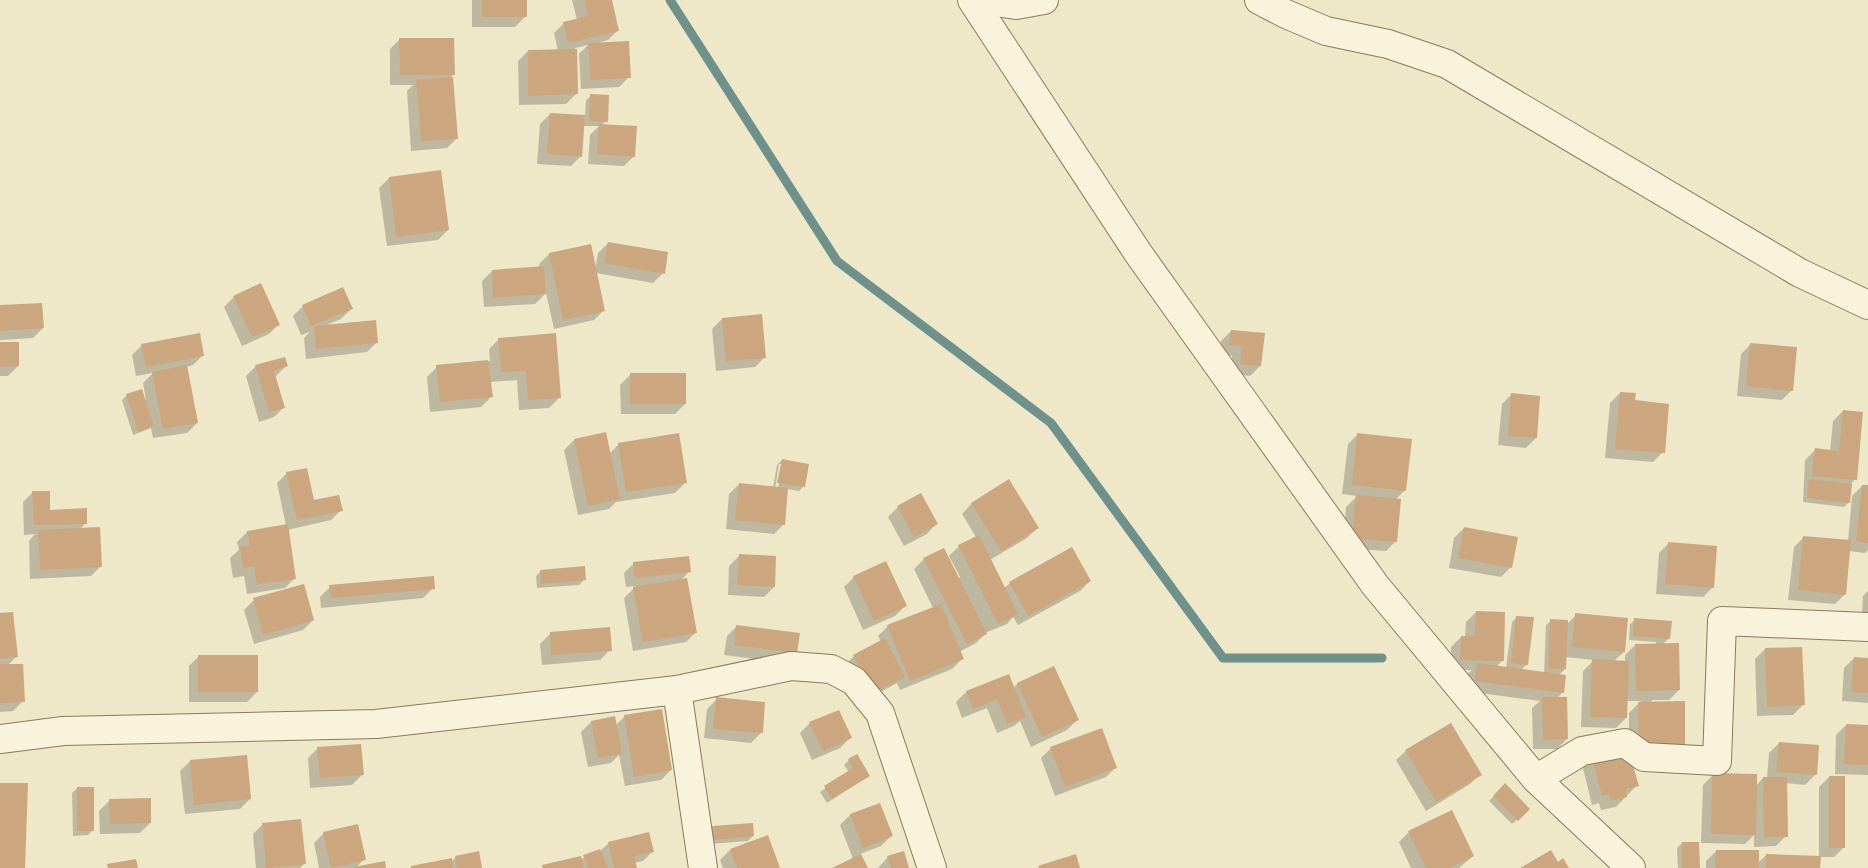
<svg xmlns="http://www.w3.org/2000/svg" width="1868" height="868" viewBox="0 0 1868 868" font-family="'Source Serif 4',serif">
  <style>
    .shadow { fill: #0003; fill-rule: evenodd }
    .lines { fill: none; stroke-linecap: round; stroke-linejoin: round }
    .stream { stroke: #6f918c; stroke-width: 9 }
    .building { fill: #cca67e }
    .minor-casing { stroke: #8a7a5d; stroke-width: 30 }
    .minor { stroke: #f9f3db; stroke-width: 28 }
  </style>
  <rect width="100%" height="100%" fill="#eee7c8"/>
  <!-- shadow -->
  <g class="shadow">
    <path d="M472 0H525V17L515 27H472Z"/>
    <path d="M572 0H610L618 30 608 40 598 43 629 77 619 87 581 89 579 54 588 45 575 48 576 94 566 104 519 105 518 61 528 51H558L554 33 564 23 577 20Z"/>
    <path d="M400 39 454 74 450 78 457 138 447 148 411 151 407 91 413 85H390V49Z"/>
    <path d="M591 96 606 121 602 125 634 156 624 166 588 164 590 135 599 126H583L581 156 571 166 537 164 540 124 550 114 585 116 586 100Z"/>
    <path d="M389 178 448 230 438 240 387 246 379 188Z"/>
    <path d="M608 243 663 273 653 283 596 273 604 310 594 320 554 329 546 293 535 304 484 307 482 281 492 271 540 268 539 264 549 254 595 270 598 253Z"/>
    <path d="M234 297 279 324 269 334 242 346 224 307Z"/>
    <path d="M0 306 43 328 33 338 0 340Z"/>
    <path d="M303 306 351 309 341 319 324 326 377 342 367 352 306 359 304 338 310 332 301 335 293 316Z"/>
    <path d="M722 319 765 357 755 367 716 371 712 329Z"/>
    <path d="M1231 331 1260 366 1250 376 1231 374 1232 356 1220 354 1221 341Z"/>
    <path d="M499 339 559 398 549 408 519 410 517 380 490 382 491 397 481 407 430 412 427 377 437 367 490 361 489 349Z"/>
    <path d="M0 344 18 366 8 376H0Z"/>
    <path d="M1751 344 1792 390 1782 400 1737 396 1741 354Z"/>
    <path d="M142 345 203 355 193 365 186 367 197 423 187 433 153 438 151 428 133 435 122 400 127 395 146 400 143 383 153 373 136 376 132 355Z"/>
    <path d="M256 366H286L275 377 284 407 274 417 259 422 246 376Z"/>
    <path d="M630 375 685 404 675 414H621L620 385Z"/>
    <path d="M1620 393 1633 401 1663 452 1653 462 1605 458 1610 403Z"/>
    <path d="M1512 394 1539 397 1536 438 1526 448 1498 445 1502 404Z"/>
    <path d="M1843 411 1855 479 1851 484 1849 502 1844 507 1803 502 1805 460 1815 450 1830 451 1833 421Z"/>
    <path d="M605 433 609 454 619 444 685 483 675 493 616 502 609 509 578 515 564 450 574 440Z"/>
    <path d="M1358 434 1405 490 1395 500 1396 541 1386 551 1343 548 1346 507 1357 496 1342 494 1348 444Z"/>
    <path d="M782 460 803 487 799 491 787 489 784 524 774 534 726 529 729 494 739 484 773 488 777 465ZM779 464H782L778 489H775Z"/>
    <path d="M287 473 313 502 341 510 331 520 287 530 295 578 285 588 247 594 244 576 233 578 230 558 239 550 237 542 247 532 286 526 277 483Z"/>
    <path d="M1862 486H1868V550L1865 553 1849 551 1845 594 1835 604 1788 600 1794 547 1804 537 1848 541 1852 496Z"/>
    <path d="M33 492 49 511 86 523 80 529 101 566 91 576 30 579 29 541 35 534 24 535 23 502Z"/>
    <path d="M971 504 1037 528 1027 538 990 560 1004 588 1010 583 1090 581 1080 591 1018 625 1013 617 1007 624 987 632 976 643 959 652 962 659 952 669 900 690 897 683 863 702 844 666 854 656 881 642 878 636 888 626 933 608 914 569 924 559 943 550 958 579 960 577 949 556 959 546 976 537 962 514Z"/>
    <path d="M898 507 936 524 927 534 904 546 888 517Z"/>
    <path d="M1464 528 1511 567 1501 577 1449 568 1454 538Z"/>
    <path d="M1669 543 1713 587 1703 597 1656 594 1659 553Z"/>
    <path d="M739 556 774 587 764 597 728 595 729 566Z"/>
    <path d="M634 563 690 571 681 580 696 632 686 642 633 651 624 598 636 586 626 587 624 573Z"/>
    <path d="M541 571 584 580 579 585 537 588 536 576Z"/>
    <path d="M854 577 905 606 895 616 863 630 844 587Z"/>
    <path d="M330 587 433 588 423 598 321 608 320 597Z"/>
    <path d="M1868 591V613H1862L1863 596Z"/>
    <path d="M254 600 313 620 303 630 254 644 244 610Z"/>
    <path d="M1476 612 1502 661 1496 667 1506 668 1512 622 1517 617 1532 619 1526 665 1521 670 1544 673 1546 625 1551 621 1567 624 1576 615 1624 652 1614 661 1625 662V655L1635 645 1656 644V642L1629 640 1630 624 1635 620 1669 638 1663 644 1679 690 1669 700H1652L1630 759 1637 785 1616 807 1601 810 1599 803 1592 805 1583 768 1593 758 1629 756V713L1641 701H1627L1626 718 1616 728 1581 727 1583 671 1594 660 1565 657V669L1559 675 1563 692 1557 698 1567 739 1557 749H1533L1532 708 1540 701 1465 691 1467 674 1472 670H1451V647L1461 637H1465L1466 622Z"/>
    <path d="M0 615 16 657 8 665 23 701 13 711 0 712Z"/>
    <path d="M737 626 796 653 786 663 724 655 727 636Z"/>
    <path d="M550 634 610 650 600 660 542 665 540 644Z"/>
    <path d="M1765 649 1803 705 1793 715 1757 716 1755 659Z"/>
    <path d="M199 656 257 692 247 702H189V666Z"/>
    <path d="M1854 658 1868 659V703L1842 701 1844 668Z"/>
    <path d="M1053 668 1077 720 1067 730 1031 747 1020 721 1014 726 997 733 987 708 962 718 956 702 966 692 1008 676 1013 688 1017 684Z"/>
    <path d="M717 699 761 733 751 743 704 738 707 709Z"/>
    <path d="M625 716 671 770 661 780 625 786 619 755 611 763 588 767 581 732 591 722 616 725Z"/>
    <path d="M810 723 850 738 840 748 812 760 800 733Z"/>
    <path d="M1846 725 1868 726V775L1835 774 1836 735Z"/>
    <path d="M1779 743 1815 775 1805 785 1785 783 1786 836 1776 846 1754 847V835L1745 844 1701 843 1703 785 1713 775 1756 786 1763 778H1767L1769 753Z"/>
    <path d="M318 748 362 775 352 785 310 788 308 758Z"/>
    <path d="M1051 748 1116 767 1106 777 1055 796 1041 758Z"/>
    <path d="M1406 751 1480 774 1470 784 1426 811 1396 760Z"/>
    <path d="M849 760 868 776 827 803 820 792 849 772 844 765Z"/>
    <path d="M190 761 250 799 240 809 185 814 180 771Z"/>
    <path d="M1829 777 1844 847 1834 857H1819V868H1706V861L1716 851 1757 864 1766 855 1819 857V787Z"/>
    <path d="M1505 785 1529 809 1512 824 1489 801Z"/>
    <path d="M77 788 93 830 88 835 73 836 72 793Z"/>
    <path d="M109 801 150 823 140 833 100 834 99 811Z"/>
    <path d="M879 804 891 836 881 846 860 854 866 868H835L853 859 840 825 850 815Z"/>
    <path d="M263 824 304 864 300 868H256L253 834Z"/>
    <path d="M713 827 753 836 748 841 709 844 708 832Z"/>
    <path d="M1409 832 1473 856 1459 868H1411L1399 842Z"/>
    <path d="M324 833 364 859 356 868H319L314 843Z"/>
    <path d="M767 837 778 868H723L720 860 730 850Z"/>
    <path d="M609 843 653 851 643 861 635 863 636 868H541L581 859 600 851Z"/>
    <path d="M1682 843 1698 868H1678L1677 848Z"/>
    <path d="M888 857 908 868H878Z"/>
    <path d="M455 858 481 868H411L451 862Z"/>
  </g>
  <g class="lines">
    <!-- stream -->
    <path class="stream" d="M670 0 837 261 1051 423 1223 658H1382"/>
  </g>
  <!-- building -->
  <g class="building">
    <rect x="482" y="0" width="45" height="17"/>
    <path d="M584 0H612L619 31 568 43 563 22 588 16Z"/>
    <path d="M399 38H454L455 75H400Z"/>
    <path d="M629 41 631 78 591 80 588 43Z"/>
    <path d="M577 49 578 94 528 96V50Z"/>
    <path d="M453 77 458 139 421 141 416 80Z"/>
    <path d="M590 94 609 95 608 122 589 121Z"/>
    <path d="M550 113 585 115 582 157 547 154Z"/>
    <path d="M599 124 637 126 635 157 597 154Z"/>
    <path d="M441 170 449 230 396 237 389 177Z"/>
    <path d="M608 242 668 252 665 274 604 263Z"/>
    <path d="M591 244 605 311 563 320 549 253Z"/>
    <path d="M544 266 546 294 493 298 492 270Z"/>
    <path d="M261 283 280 325 252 337 233 296Z"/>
    <path d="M343 287 353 309 311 326 302 305Z"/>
    <path d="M42 303 44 328 0 331V305Z"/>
    <path d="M762 314 766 358 726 361 722 318Z"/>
    <path d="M376 320 378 343 316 349 314 326Z"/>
    <path d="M1231 330 1265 333 1261 366 1240 364 1242 346 1229 345Z"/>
    <path d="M200 333 204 356 146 367 141 344Z"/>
    <path d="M556 333 561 398 528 400 526 371 501 372 498 338Z"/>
    <path d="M0 342H19V366L0 367Z"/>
    <path d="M1750 343 1797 347 1793 391 1746 386Z"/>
    <path d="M285 357 288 366 274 371 285 408 269 412 255 365Z"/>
    <path d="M488 360 493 397 440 402 436 365Z"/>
    <path d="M187 365 198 423 163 429 152 372Z"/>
    <rect x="630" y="373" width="56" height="31"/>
    <path d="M142 389 154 426 138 432 126 394Z"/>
    <path d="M1620 392 1636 393 1635 400 1669 404 1665 453 1615 449Z"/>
    <path d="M1511 393 1540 396 1537 438 1508 436Z"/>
    <path d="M1843 410 1863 412 1857 480 1812 476 1815 448 1839 451Z"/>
    <path d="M606 432 620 499 588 506 574 439Z"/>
    <path d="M679 433 687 483 626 492 618 443Z"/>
    <path d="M1357 433 1412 439 1406 491 1352 485Z"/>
    <path d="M782 459 809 464 805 487 777 483Z"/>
    <path d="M307 468 314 500 339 495 343 511 297 520 286 472Z"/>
    <path d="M1009 479 1039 528 1001 551 971 503Z"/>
    <path d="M1809 479 1852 484 1850 503 1807 498Z"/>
    <path d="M739 483 788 488 785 525 735 520Z"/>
    <path d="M1862 485H1868V543L1856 541Z"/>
    <path d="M32 491H50V510L87 508V524L34 525Z"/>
    <path d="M921 493 938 524 914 537 897 506Z"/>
    <path d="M1356 495 1401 499 1397 542 1352 538Z"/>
    <path d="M288 524 296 579 257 584 254 566 243 568 240 547 250 545 247 531Z"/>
    <path d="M100 527 102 567 40 570 38 530Z"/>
    <path d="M1464 527 1518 537 1512 568 1458 558Z"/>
    <path d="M979 535 1018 614 998 624 958 545Z"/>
    <path d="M1803 536 1851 540 1846 595 1798 590Z"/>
    <path d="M1668 542 1717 546 1714 588 1665 584Z"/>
    <path d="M1072 547 1091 581 1028 616 1009 582Z"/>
    <path d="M944 548 987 634 967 644 923 558Z"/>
    <path d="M739 554 776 556 775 587 737 585Z"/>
    <path d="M689 556 691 572 635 578 633 562Z"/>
    <path d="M886 561 907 606 874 621 853 576Z"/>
    <path d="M585 566 586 580 541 584 540 570Z"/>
    <path d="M434 576 435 589 331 598 329 585Z"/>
    <path d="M687 578 697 633 643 642 633 587Z"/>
    <path d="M304 584 314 620 263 635 253 598Z"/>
    <path d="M941 604 964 659 910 681 887 625Z"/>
    <path d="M1476 611 1505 612 1504 661 1460 660 1461 636H1475Z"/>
    <path d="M13 612 18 657 0 659V613Z"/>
    <path d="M1575 613 1628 618 1625 652 1572 647Z"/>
    <path d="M1516 616 1534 617 1528 665 1511 663Z"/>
    <path d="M1634 618 1672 621 1670 639 1633 636Z"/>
    <path d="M1550 619 1568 620 1566 669H1548Z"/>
    <path d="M736 625 800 633 797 653 734 645Z"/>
    <path d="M610 627 612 651 551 655 550 632Z"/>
    <path d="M885 638 905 677 873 693 853 655Z"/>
    <path d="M1679 643 1680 690 1636 691 1635 644Z"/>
    <path d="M1802 647 1805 705 1767 707 1765 648Z"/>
    <rect x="198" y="655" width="60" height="37"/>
    <path d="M1854 657 1868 658V693L1851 692Z"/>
    <path d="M1592 659 1629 661 1627 718 1590 717Z"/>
    <path d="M1477 663 1566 675 1564 693 1475 681Z"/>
    <path d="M0 664H23L25 702 0 703Z"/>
    <path d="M1054 666 1079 720 1042 737 1017 683Z"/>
    <path d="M1009 674 1026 717 1007 724 997 699 973 709 966 691Z"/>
    <path d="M716 697 765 702 763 733 713 729Z"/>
    <path d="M1542 697H1567L1568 739 1543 740Z"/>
    <path d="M1685 701V749L1639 750 1638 702Z"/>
    <path d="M662 709 672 770 634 777 624 715Z"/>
    <path d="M839 710 852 738 823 751 809 722Z"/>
    <path d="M615 716 622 754 598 758 591 721Z"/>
    <path d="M1451 723 1482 775 1436 802 1405 750Z"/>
    <path d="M1846 724 1868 725V765L1844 764Z"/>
    <path d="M1102 728 1117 768 1065 787 1050 747Z"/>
    <path d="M1779 742 1819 745 1817 775 1776 772Z"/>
    <path d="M361 744 364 775 320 778 317 747Z"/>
    <path d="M1628 749 1639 786 1626 789 1627 797 1611 801 1609 794 1602 796 1592 757Z"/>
    <path d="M857 754 870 776 832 799 824 786 853 768 848 759Z"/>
    <path d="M247 755 251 799 194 805 190 760Z"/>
    <path d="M1712 773 1757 774 1756 835 1711 834Z"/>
    <rect x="1829" y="776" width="16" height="72"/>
    <path d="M1763 777H1787L1788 837H1764Z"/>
    <path d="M0 783H28L25 868H0Z"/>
    <path d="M1505 783 1530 809 1518 821 1493 796Z"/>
    <rect x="77" y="787" width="17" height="44"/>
    <path d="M151 798V823L110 824 109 799Z"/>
    <path d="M880 803 893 836 863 848 850 814Z"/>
    <path d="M1452 810 1474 856 1450 868H1426L1408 831Z"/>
    <path d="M301 819 306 864 266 868 262 823Z"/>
    <path d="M753 823 754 836 713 840 712 826Z"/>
    <path d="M358 824 366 860 331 868 323 832Z"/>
    <path d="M649 832 654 852 634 856 637 868H614L608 842Z"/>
    <path d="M768 835 780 868H737L730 849Z"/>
    <path d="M1682 842H1699L1700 868H1682Z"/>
    <path d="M600 849 608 868H588L583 855Z"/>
    <path d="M1551 850 1558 862 1563 858 1569 868H1520Z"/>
    <path d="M1716 850H1759V868H1715Z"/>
    <path d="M479 851 482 868H457L455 856Z"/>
    <path d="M904 851 909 868H891L887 856Z"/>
    <path d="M861 854 868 868H832Z"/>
    <path d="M1076 854 1080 868H1039L1038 866Z"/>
    <path d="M1766 854 1821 856 1820 868H1766Z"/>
    <path d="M581 856 584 868H543L542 865Z"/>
    <path d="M452 858 453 868H411V866Z"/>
    <path d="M136 859 138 868H108L107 864Z"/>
    <path d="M385 861 386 868H354V867Z"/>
  </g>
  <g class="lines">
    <!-- minor casing -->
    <g class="minor-casing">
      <g id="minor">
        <path d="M972 0 1138 253 1375 585 1536 779 1631 868"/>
        <path d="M982 0 1016 5 1044 0"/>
        <path d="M1259 0 1286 14 1326 31 1388 44 1447 64 1800 273 1868 305"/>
        <path d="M677 690 703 868"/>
        <path d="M0 739 63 731 376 724 677 690 791 666 831 669 854 681 880 713 932 868"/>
        <path d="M1536 779 1582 751 1625 743 1644 757 1717 761 1722 621 1868 627"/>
      </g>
    </g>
    <!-- minor -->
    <use href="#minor" class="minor"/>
  </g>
</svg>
